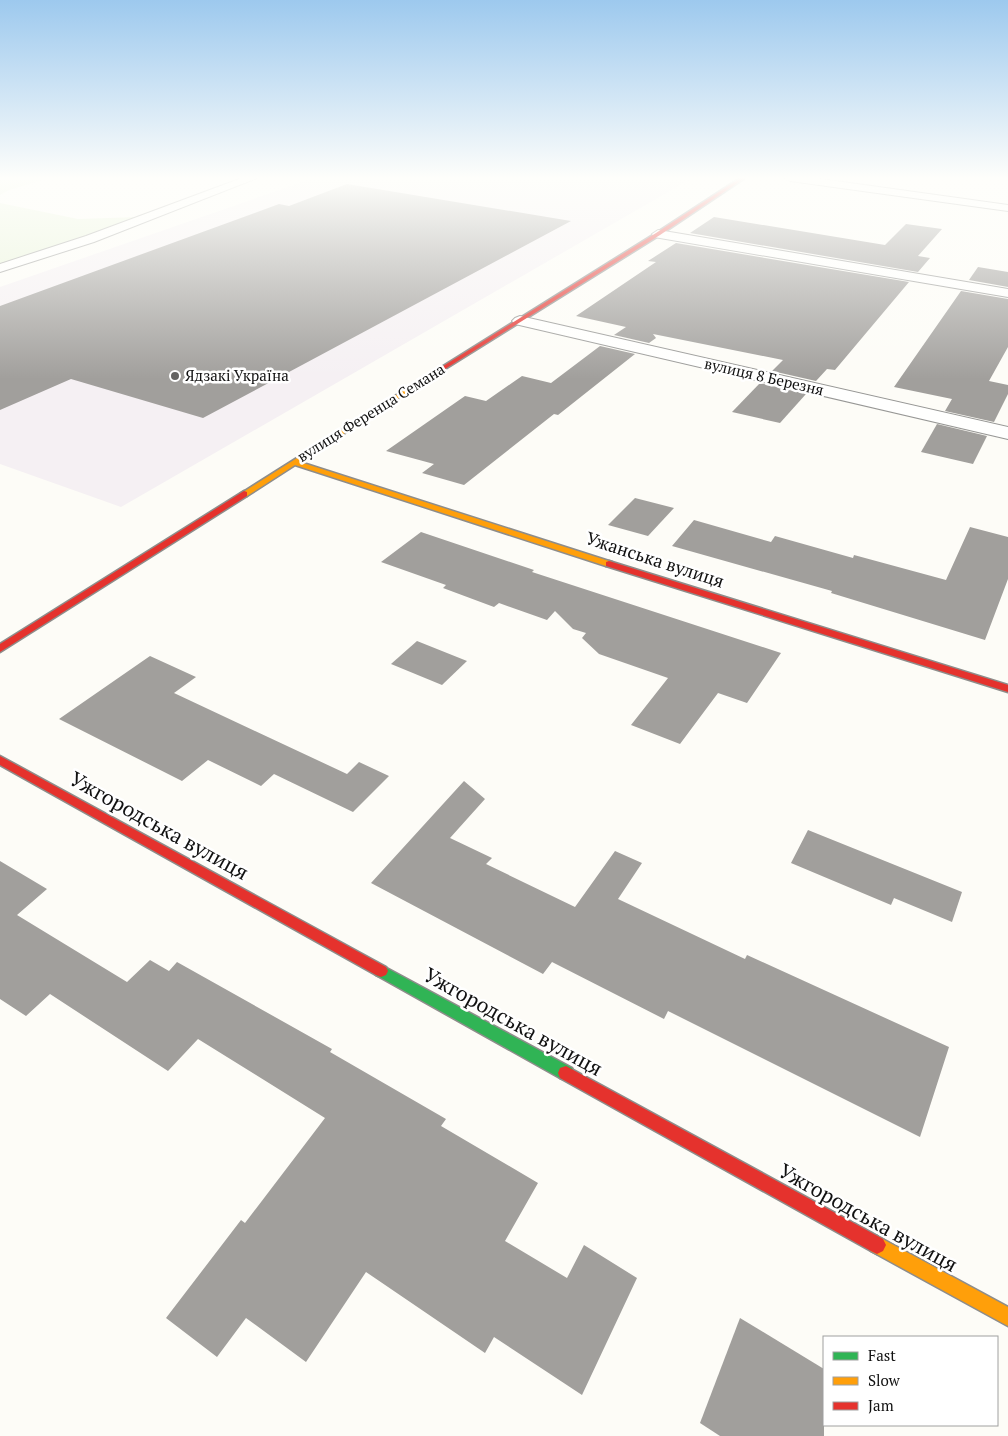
<svg xmlns="http://www.w3.org/2000/svg" width="1008" height="1436" viewBox="0 0 1008 1436" font-family="'PT Serif',serif">
  <style>
    .industrial { fill: #f5f0f3 }
    .green { fill: #e7f3d7 }
    .building { fill: #a19f9c }
    .lines { fill: none; stroke-linecap: round; stroke-linejoin: round }
    .street-casing { stroke: #979795; stroke-width: 2 }
    .fast-casing { stroke: #8e8d8b; stroke-width: 3 }
    .slow-casing { stroke: #8e8d8b; stroke-width: 3 }
    .jam-casing { stroke: #8e8d8b; stroke-width: 3 }
    .street { fill: #fffffe; fill-rule: evenodd }
    .fast { fill: #30b455; fill-rule: evenodd }
    .slow { fill: #ff9f0a; fill-rule: evenodd }
    .jam { fill: #e5322d; fill-rule: evenodd }
    .poi-dot { fill: #646362; stroke: #fff; stroke-width: 2 }
    .labels { text-anchor: middle; stroke-width: 5; stroke-linejoin: round; paint-order: stroke }
    .far-poi-label { font-size: 15px; fill: #111; stroke: #fff; text-anchor: start }
    .far-street-label { font-size: 15px; fill: #111; stroke: #fff }
    .street-label { font-size: 18px; fill: #111; stroke: #fff }
    .near-street-label { font-size: 21px; fill: #111; stroke: #fff }
  </style>
  <rect width="100%" height="100%" fill="#fdfcf7"/>
  <!-- industrial -->
  <path class="industrial" d="M314 178H673L689 180 121 507 0 464V287Z"/>
  <!-- green -->
  <g class="green">
    <path d="M0 178H49L9 190 0 195Z"/>
    <path d="M0 203 78 219 138 217 83 238 0 265Z"/>
  </g>
  <!-- building -->
  <g class="building">
    <path d="M347 184 571 221 203 418 71 379 0 410V306L279 204 289 206Z"/>
    <path d="M714 217 885 245 906 224 942 229 918 256 930 258 918 272 690 233Z"/>
    <path d="M676 243 909 282 835 370 827 369 816 381 772 371 783 360 653 334 656 338 649 343 614 335 626 327 576 316 656 262 648 261Z"/>
    <path d="M978 267 1008 272V287L969 280Z"/>
    <path d="M961 291 1008 299V347L989 381 1008 385V394L994 422 945 411 952 399 894 387Z"/>
    <path d="M600 346 635 354 558 415 554 414 464 485 422 473 434 464 386 451 465 396 486 401 522 376 551 383Z"/>
    <path d="M760 383 806 394 780 423 732 412Z"/>
    <path d="M937 424 987 436 973 464 921 452Z"/>
    <path d="M635 498 674 508 648 536 608 525Z"/>
    <path d="M694 520 771 542 775 536 853 558 854 555 946 580 970 527 1008 537V579L985 640 831 593 832 591 672 546Z"/>
    <path d="M421 532 534 570 532 572 781 653 747 703 718 693 680 744 631 725 668 678 599 654 582 638 586 633 573 629 555 611 547 620 499 603 494 607 443 588 446 585 381 562Z"/>
    <path d="M417 641 467 661 442 685 391 664Z"/>
    <path d="M150 656 196 677 174 693 347 774 359 762 389 776 353 812 274 774 261 786 208 760 182 781 59 719Z"/>
    <path d="M464 781 485 799 450 838 492 858 486 864 575 907 615 851 642 863 618 899 745 959 747 955 949 1047 920 1137 668 1011 664 1019 552 962 543 974 371 883Z"/>
    <path d="M808 830 962 892 952 922 894 898 891 905 791 863Z"/>
    <path d="M0 861 47 889 17 915 127 982 150 960 169 971 177 962 332 1049 330 1052 446 1119 441 1126 538 1183 505 1241 567 1278 584 1245 637 1278 582 1395 494 1337 485 1353 366 1272 306 1362 246 1318 217 1357 166 1318 241 1220 245 1223 325 1118 198 1039 168 1071 50 994 26 1016 0 999Z"/>
    <path d="M740 1318 824 1369V1436H720L700 1423Z"/>
  </g>
  <g class="lines">
    <!-- street casing -->
    <g class="street-casing">
      <g id="street">
        <path d="M242 178H257L94 242 0 272V264L86 236Z"/>
        <path d="M785 178H814L1008 205V211L790 181Z"/>
        <path d="M658 230 1008 289V297L654 237 652 234Z"/>
        <path d="M520 316 1008 427V439L515 324 512 321 515 318Z"/>
      </g>
    </g>
    <!-- fast casing -->
    <g class="fast-casing">
      <path id="fast" d="M381 965 572 1068 574 1073 572 1078 566 1080 560 1078 376 975 374 971 376 967Z"/>
    </g>
    <!-- slow casing -->
    <g class="slow-casing">
      <g id="slow">
        <path d="M425 377 430 378 300 462 612 562V566H606L295 465 247 496H241L240 494Z"/>
        <path d="M877 1236 1008 1307V1326L871 1251 868 1245 871 1239Z"/>
      </g>
    </g>
    <!-- jam casing -->
    <g class="jam-casing">
      <g id="jam">
        <path d="M740 178H745L660 235 429 379 424 378 656 233Z"/>
        <path d="M244 491 247 492V496L0 652V644Z"/>
        <path d="M609 561 1008 685V692L606 566V562Z"/>
        <path d="M0 756 386 967 388 971 386 975 381 977 376 975 0 765Z"/>
        <path d="M566 1066 883 1239 886 1245 883 1251 877 1254 871 1251 560 1078 558 1073 560 1068Z"/>
      </g>
    </g>
    <!-- street -->
    <use href="#street" class="street"/>
    <!-- fast -->
    <use href="#fast" class="fast"/>
    <!-- slow -->
    <use href="#slow" class="slow"/>
    <!-- jam -->
    <use href="#jam" class="jam"/>
  </g>
  <!-- sky -->
  <linearGradient id="sky" x2="0" y2="1"><stop stop-color="#9dc9ee"/><stop offset="0.47" stop-color="#fefefb"/><stop offset="1" stop-color="#fefefb" stop-opacity="0"/></linearGradient>
  <rect width="1008" height="379" fill="url(#sky)"/>
  <!-- markers -->
  <circle class="poi-dot" cx="175" cy="376" r="5"/>
  <g class="labels">
    <!-- far-poi labels -->
    <g class="far-poi-label">
      <text x="185" y="381">Ядзакі Україна</text>
    </g>
    <!-- far-street labels -->
    <g class="far-street-label">
      <text transform="translate(764 377) rotate(13)" y="5">вулиця 8 Березня</text>
      <text transform="translate(371 413) rotate(-32)" y="5">вулиця Ференца Семана</text>
    </g>
    <!-- street labels -->
    <g class="street-label">
      <text transform="translate(655 560) rotate(18)" y="6">Ужанська вулиця</text>
    </g>
    <!-- near-street labels -->
    <g class="near-street-label">
      <text transform="translate(159 826) rotate(29)" y="7">Ужгородська вулиця</text>
      <text transform="translate(513 1022) rotate(29)" y="7">Ужгородська вулиця</text>
      <text transform="translate(868 1218) rotate(29)" y="7">Ужгородська вулиця</text>
    </g>
  </g>
  <!-- legend -->
  <rect x="823" y="1336" width="175" height="90" fill="#ffffff" stroke="#a0a0a0"/>
  <rect x="833" y="1352" width="25" height="8" fill="#30b455" stroke="#a0a0a0"/>
  <text x="868" y="1361" font-size="15" fill="#111111">Fast</text>
  <rect x="833" y="1377" width="25" height="8" fill="#ff9f0a" stroke="#a0a0a0"/>
  <text x="868" y="1386" font-size="15" fill="#111111">Slow</text>
  <rect x="833" y="1402" width="25" height="8" fill="#e5322d" stroke="#a0a0a0"/>
  <text x="868" y="1411" font-size="15" fill="#111111">Jam</text>
</svg>
